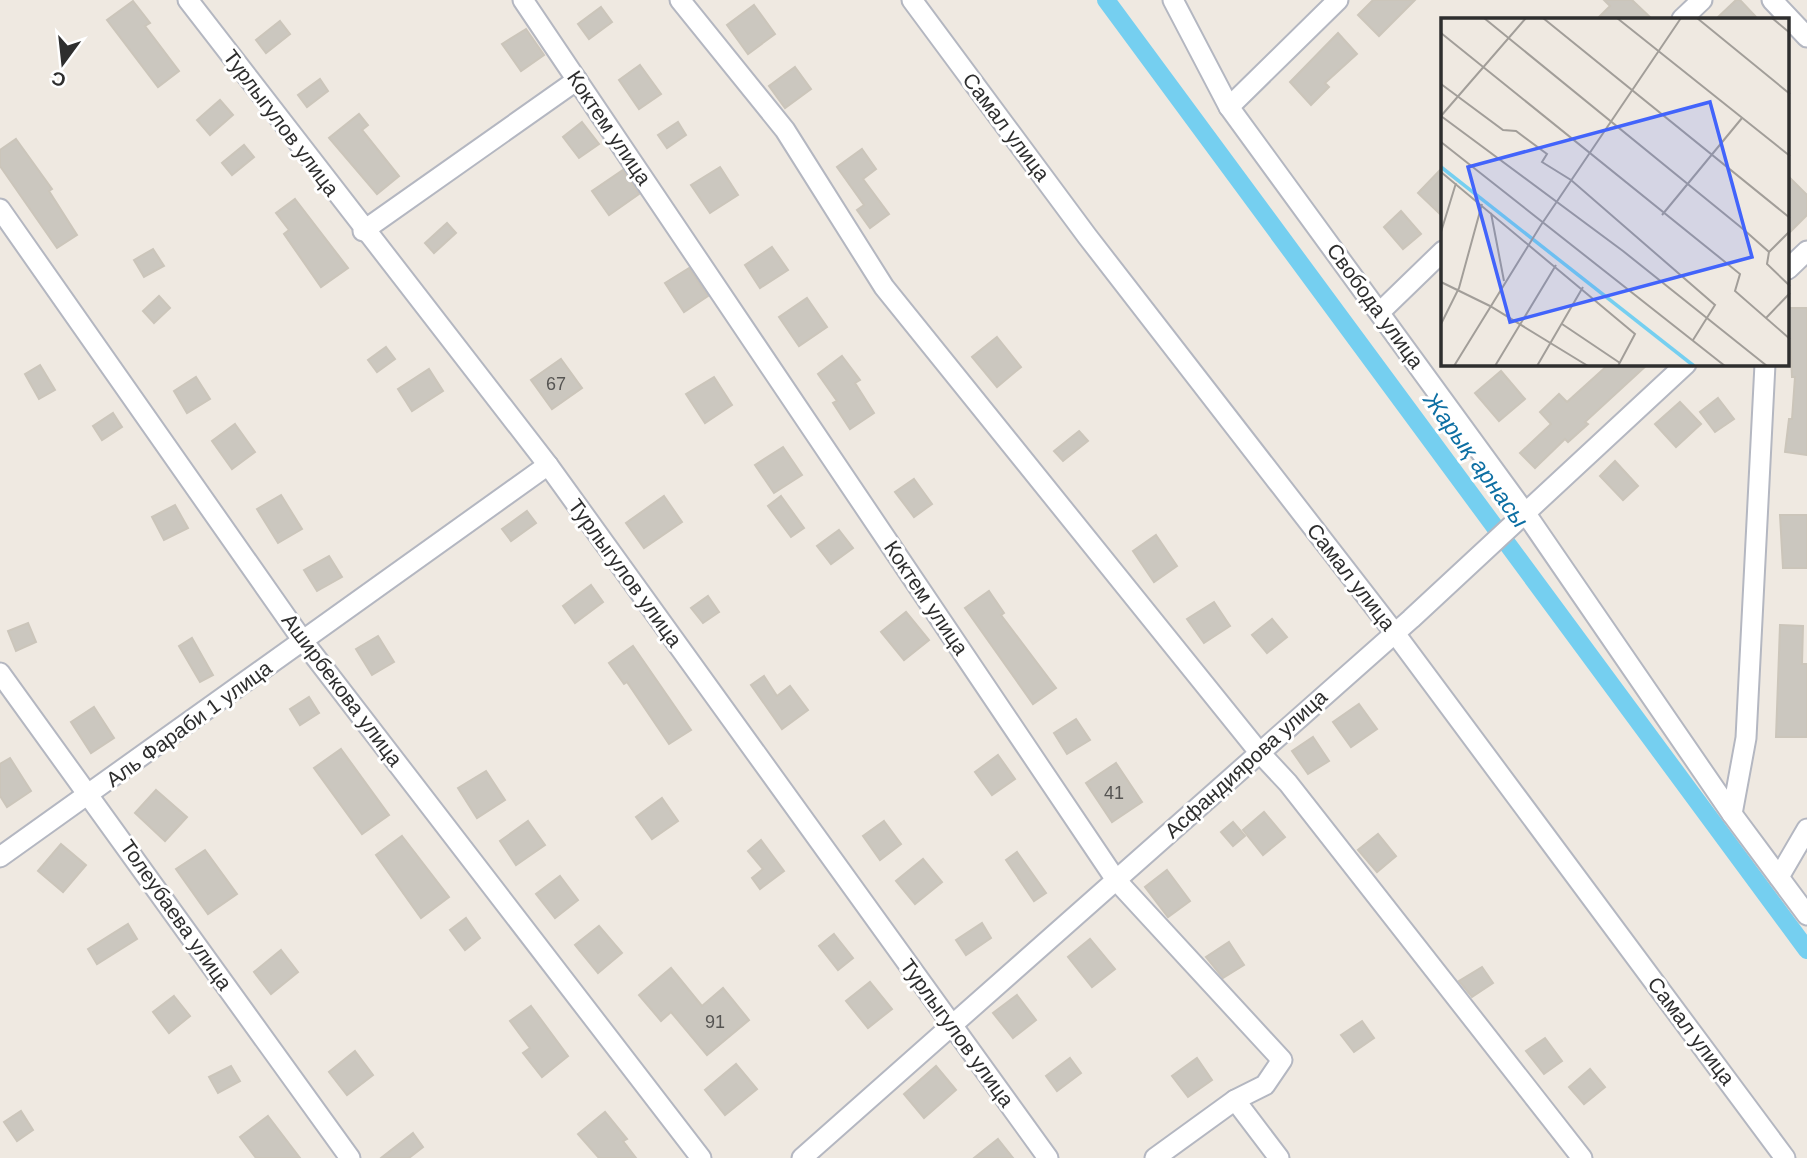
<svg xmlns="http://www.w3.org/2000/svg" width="1807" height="1158" viewBox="0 0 1807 1158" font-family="Arial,sans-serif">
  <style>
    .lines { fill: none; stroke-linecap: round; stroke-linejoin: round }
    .canal { stroke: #75cff0; stroke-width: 18 }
    .building { fill: #cbc7bf; stroke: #cbc5ba; stroke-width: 2 }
    .minor-casing { stroke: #b4b7c1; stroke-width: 23 }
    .minor { stroke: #fff; stroke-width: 19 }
    .labels { text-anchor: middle; stroke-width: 6; stroke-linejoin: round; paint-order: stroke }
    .number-label { font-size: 18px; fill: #555452 }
    .street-label { font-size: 21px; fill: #2e2e2e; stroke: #fff }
    .water-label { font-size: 23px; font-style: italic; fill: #0d6fa3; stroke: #fff }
    .inset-river { fill: none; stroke: #75cff0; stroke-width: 3.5 }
    .inset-road { fill: none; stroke: #a29e99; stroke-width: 2 }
    .view { fill: #4264fb; fill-opacity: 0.15; stroke: #4264fb; stroke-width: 3.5 }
    .inset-edge { fill: none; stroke: #2e2e2e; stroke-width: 3.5 }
  </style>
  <rect width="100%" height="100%" fill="#efe9e1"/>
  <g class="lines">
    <!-- canal -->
    <path class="canal" d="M1106 0 1807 950"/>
  </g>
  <!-- building -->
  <g class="building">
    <path d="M1373 0H1415L1379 36 1358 15Z"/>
    <path d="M1604 0H1632L1652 19H1597L1610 6Z"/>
    <path d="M1736 0H1740L1758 19H1716Z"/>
    <path d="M133 1 150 23 145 26 179 71 158 87 107 20Z"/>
    <path d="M754 5 775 34 748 54 727 25Z"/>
    <path d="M601 7 612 22 589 39 578 24Z"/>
    <path d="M280 21 290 34 266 53 256 40Z"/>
    <path d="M526 29 544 55 521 71 502 44Z"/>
    <path d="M1338 33 1357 54 1325 83 1329 87 1311 105 1290 82Z"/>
    <path d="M640 65 661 94 639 109 619 80Z"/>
    <path d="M795 67 811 89 785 108 769 86Z"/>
    <path d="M320 79 328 91 307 107 298 95Z"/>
    <path d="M220 100 233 115 210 135 197 120Z"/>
    <path d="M359 114 368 125 362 130 399 176 377 194 329 138Z"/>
    <path d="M582 122 599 144 579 158 563 137Z"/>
    <path d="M678 122 686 135 667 148 658 135Z"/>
    <path d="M16 139 52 189 49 191 77 235 57 248 0 166V150Z"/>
    <path d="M244 145 254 157 232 175 222 163Z"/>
    <path d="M862 149 876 169 863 179 889 214 870 228 857 210 864 205 837 167Z"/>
    <path d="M720 167 738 195 710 213 691 185Z"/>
    <path d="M1443 167V217L1418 193Z"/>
    <path d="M623 170 639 194 609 215 592 191Z"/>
    <path d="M1788 176 1807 195V215L1788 234Z"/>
    <path d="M295 199 348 268 321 287 284 234 289 230 276 213Z"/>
    <path d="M1401 211 1421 234 1403 249 1384 227Z"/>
    <path d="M447 223 456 233 434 253 425 243Z"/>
    <path d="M772 247 788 270 760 288 745 265Z"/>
    <path d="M153 249 164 266 144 277 134 260Z"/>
    <path d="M689 268 708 296 684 312 665 283Z"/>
    <path d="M159 296 170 308 154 323 143 311Z"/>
    <path d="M807 298 827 327 799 346 779 317Z"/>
    <path d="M1789 308H1807V455L1785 452 1789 419H1792L1795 377H1792Z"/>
    <path d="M997 337 1021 367 997 387 972 357Z"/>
    <path d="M386 347 395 359 377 372 368 360Z"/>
    <path d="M842 356 860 380 855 383 874 413 850 429 833 403 837 401 818 374Z"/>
    <path d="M561 359 582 388 552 409 531 380Z"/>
    <path d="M1609 364H1648L1585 422 1588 424 1568 442 1565 439 1535 468 1520 453 1551 424 1540 412 1559 394 1567 402Z"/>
    <path d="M40 365 55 390 39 399 25 374Z"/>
    <path d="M429 369 443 391 412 411 398 389Z"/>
    <path d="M1501 371 1525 399 1499 421 1475 393Z"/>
    <path d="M196 377 210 399 187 413 174 391Z"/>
    <path d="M714 377 732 405 705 423 686 394Z"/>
    <path d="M1718 398 1734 419 1715 432 1700 412Z"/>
    <path d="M1680 402 1701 424 1676 447 1655 424Z"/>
    <path d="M113 413 122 427 102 440 93 426Z"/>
    <path d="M235 424 255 452 232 469 212 441Z"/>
    <path d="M1079 431 1088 441 1063 461 1054 451Z"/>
    <path d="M783 447 802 475 774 493 755 465Z"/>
    <path d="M1615 461 1638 486 1623 500 1600 476Z"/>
    <path d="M914 479 932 504 914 517 895 492Z"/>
    <path d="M281 495 302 529 278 543 257 509Z"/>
    <path d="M664 496 682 522 644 548 626 523Z"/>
    <path d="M781 496 804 528 791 537 768 506Z"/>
    <path d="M175 505 188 528 164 540 152 517Z"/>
    <path d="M527 511 536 523 511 541 502 529Z"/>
    <path d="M1780 515H1807V568H1783Z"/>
    <path d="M839 530 853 548 831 564 817 546Z"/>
    <path d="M1156 535 1177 566 1154 582 1133 551Z"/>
    <path d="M329 556 342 577 317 591 304 570Z"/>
    <path d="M591 585 603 602 575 623 563 606Z"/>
    <path d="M989 591 1004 613 1001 615 1056 688 1033 704 965 608Z"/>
    <path d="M708 596 719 612 703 623 691 608Z"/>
    <path d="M1214 602 1230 626 1204 643 1187 619Z"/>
    <path d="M906 612 929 640 904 660 881 632Z"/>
    <path d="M1272 619 1287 637 1267 653 1252 635Z"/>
    <path d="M28 623 36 642 16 651 8 631Z"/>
    <path d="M1780 625 1803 626 1802 664H1807V737H1776Z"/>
    <path d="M378 636 394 662 372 675 356 649Z"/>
    <path d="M192 638 213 675 200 682 179 646Z"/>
    <path d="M633 646 691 730 669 744 627 682 624 684 609 663Z"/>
    <path d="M764 676 777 696 790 686 808 710 782 729 751 685Z"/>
    <path d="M309 697 319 713 300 725 290 709Z"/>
    <path d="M1359 704 1377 729 1351 747 1333 722Z"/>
    <path d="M94 707 114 738 91 753 71 722Z"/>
    <path d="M1076 719 1090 740 1067 754 1054 733Z"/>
    <path d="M1313 737 1329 761 1308 774 1292 751Z"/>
    <path d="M341 749 389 815 362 834 314 768Z"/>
    <path d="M998 755 1015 779 992 795 975 772Z"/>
    <path d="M10 758 31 791 7 807 0 796V764Z"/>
    <path d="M1116 763 1142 802 1112 822 1086 783Z"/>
    <path d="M486 771 505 800 477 818 458 788Z"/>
    <path d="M156 790 187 817 165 841 135 813Z"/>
    <path d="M662 798 678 821 652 839 636 817Z"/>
    <path d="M1264 812 1285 837 1263 855 1243 830Z"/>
    <path d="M528 821 545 845 516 865 500 841Z"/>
    <path d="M884 821 901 844 880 860 863 836Z"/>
    <path d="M1233 822 1245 836 1233 846 1221 832Z"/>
    <path d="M1378 834 1396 856 1377 872 1358 850Z"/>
    <path d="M402 836 449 897 421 918 376 855Z"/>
    <path d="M761 840 784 871 760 889 752 878 763 869 748 851Z"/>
    <path d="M61 844 86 865 63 892 38 871Z"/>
    <path d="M205 850 237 894 208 914 176 869Z"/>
    <path d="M1017 852 1046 893 1034 901 1006 860Z"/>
    <path d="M923 859 942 882 915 904 896 881Z"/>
    <path d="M1167 870 1190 901 1168 917 1145 887Z"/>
    <path d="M560 876 578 900 555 918 536 894Z"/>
    <path d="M466 918 480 938 465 950 450 930Z"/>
    <path d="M982 923 991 938 966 955 956 940Z"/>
    <path d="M128 924 137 939 97 964 88 949Z"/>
    <path d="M599 926 622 953 598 973 575 945Z"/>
    <path d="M834 934 853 958 838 970 819 946Z"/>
    <path d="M1090 939 1115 969 1092 987 1068 957Z"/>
    <path d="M1229 942 1244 965 1223 978 1206 957Z"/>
    <path d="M281 950 298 972 271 994 254 972Z"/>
    <path d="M1482 967 1493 983 1472 997 1459 981Z"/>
    <path d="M671 968 702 1006 723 988 749 1020 707 1055 671 1012 661 1021 639 995Z"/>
    <path d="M870 982 892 1009 868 1028 846 1001Z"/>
    <path d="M1017 995 1036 1020 1013 1038 993 1013Z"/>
    <path d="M174 996 190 1016 169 1033 153 1012Z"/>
    <path d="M531 1006 568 1056 542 1077 523 1053 530 1048 510 1021Z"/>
    <path d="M1362 1021 1374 1038 1354 1052 1341 1035Z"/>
    <path d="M1545 1038 1562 1061 1544 1074 1526 1051Z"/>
    <path d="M355 1051 373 1075 347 1095 329 1072Z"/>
    <path d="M1070 1058 1081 1073 1057 1091 1046 1076Z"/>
    <path d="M1197 1058 1212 1080 1188 1097 1172 1076Z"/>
    <path d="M736 1064 757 1089 725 1115 705 1090Z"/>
    <path d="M231 1066 240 1081 218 1093 209 1077Z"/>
    <path d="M936 1066 956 1090 924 1118 904 1094Z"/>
    <path d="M1590 1069 1605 1087 1584 1104 1569 1087Z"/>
    <path d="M21 1111 33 1130 17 1141 4 1122Z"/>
    <path d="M605 1112 627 1139 623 1141 636 1158H599L578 1134Z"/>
    <path d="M268 1116 300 1158H256L240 1137Z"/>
    <path d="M413 1133 423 1147 409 1158H381Z"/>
    <path d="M998 1139 1013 1158H974Z"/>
  </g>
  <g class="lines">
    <!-- minor casing -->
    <g class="minor-casing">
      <g id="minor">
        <path d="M188 0 548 465 1048 1158"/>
        <path d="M523 0 1116 880 1282 1060 1265 1085 1235 1100 1279 1158"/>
        <path d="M680 0 785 130 884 287 1259 752 1288 783 1582 1158"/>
        <path d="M912 0 1087 236 1394 632 1785 1158"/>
        <path d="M1173 0 1229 107 1526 514 1732 814 1807 915"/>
        <path d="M1772 0 1807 37"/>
        <path d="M1682 19 1702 0"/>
        <path d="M1229 107 1338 0"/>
        <path d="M0 209 303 641 701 1158"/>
        <path d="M363 231 577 80"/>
        <path d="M1788 269 1807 251"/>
        <path d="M1380 312 1443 251"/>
        <path d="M0 673 350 1158"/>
        <path d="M1732 814 1746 738 1765 364"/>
        <path d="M0 857 548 465"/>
        <path d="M1779 877 1807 829"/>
        <path d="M802 1158 1411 619 1686 364"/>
        <path d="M1155 1158 1235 1100"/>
      </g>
    </g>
    <!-- minor -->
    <use href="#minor" class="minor"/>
  </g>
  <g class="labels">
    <!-- number labels -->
    <g class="number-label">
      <text x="556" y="390">67</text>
      <text x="1114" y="799">41</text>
      <text x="715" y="1028">91</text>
    </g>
    <!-- street labels -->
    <g class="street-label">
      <text transform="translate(281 123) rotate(53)" y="7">Турлыгулов улица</text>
      <text transform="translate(1006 127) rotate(53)" y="7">Самал улица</text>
      <text transform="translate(609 128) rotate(56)" y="7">Коктем улица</text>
      <text transform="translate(1375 306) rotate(54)" y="7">Свобода улица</text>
      <text transform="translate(625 573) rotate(54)" y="7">Турлыгулов улица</text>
      <text transform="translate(1351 577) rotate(52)" y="7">Самал улица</text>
      <text transform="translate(926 598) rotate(56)" y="7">Коктем улица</text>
      <text transform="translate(342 690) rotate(53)" y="7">Аширбекова улица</text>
      <text transform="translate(189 724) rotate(-36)" y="7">Аль Фараби 1 улица</text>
      <text transform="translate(1246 764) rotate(-42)" y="7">Асфандиярова улица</text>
      <text transform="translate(176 915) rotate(55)" y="7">Толеубаева улица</text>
      <text transform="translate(1691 1031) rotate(53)" y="7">Самал улица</text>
      <text transform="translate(957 1033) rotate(54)" y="7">Турлыгулов улица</text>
    </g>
    <!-- water labels -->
    <g class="water-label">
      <text transform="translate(1476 460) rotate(54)" y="8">Жарық арнасы</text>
    </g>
  </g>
  <!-- overview -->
  <g transform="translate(1441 18)">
    <rect width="348" height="348" fill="#efe9e1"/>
    <path class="inset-river" d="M0 149 253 348"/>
    <path class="inset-road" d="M43 0 302 211 328 234 326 246 349 268M102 0 349 200M176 0 349 138M256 0 349 76M331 0 349 15M0 15 299 256 294 273 349 321M0 66 62 112 75 113 106 136 101 144 130 162 274 287 252 322M0 98 182 233 326 348M0 98 85 0M0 124 284 348M0 154 194 316 177 348M50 195 63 263M221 197 301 100M0 214 15 165M328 234 349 213M0 264 49 288 147 348M325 300 349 275M0 306 18 270 41 186M121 306 179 345M13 348 100 207 240 0M54 348 115 247M96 348 142 269"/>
    <path class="view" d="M269 84 311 239 69 304 27 149Z"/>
    <rect width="348" height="348" class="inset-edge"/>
  </g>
  <!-- north arrow -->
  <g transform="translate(63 63) rotate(195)" stroke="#ffffff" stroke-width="5" paint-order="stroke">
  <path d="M0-5L12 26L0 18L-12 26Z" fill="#2e2e2e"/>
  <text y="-10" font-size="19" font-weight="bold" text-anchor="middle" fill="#2e2e2e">С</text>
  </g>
</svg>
